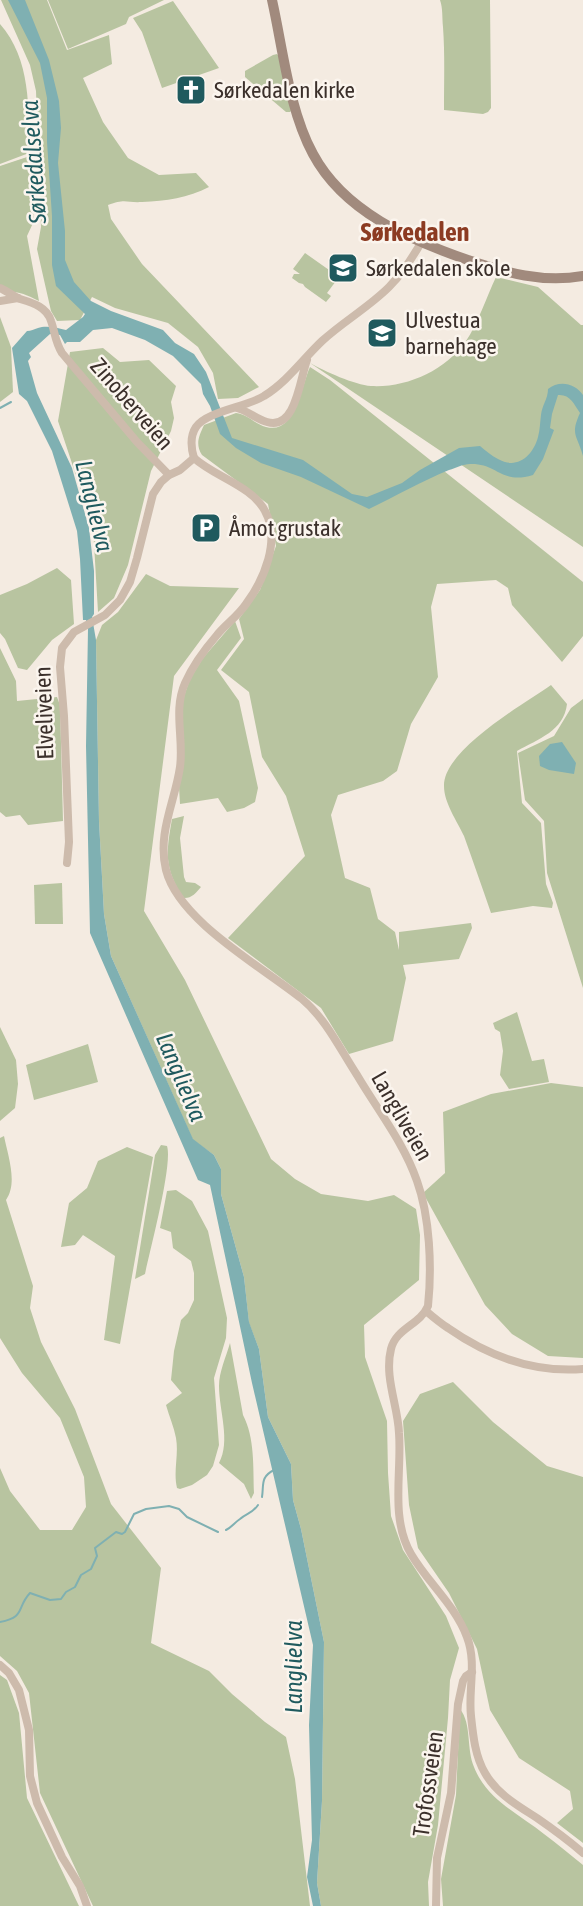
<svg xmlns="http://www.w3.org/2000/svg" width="583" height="1906" viewBox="0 0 583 1906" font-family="'Asap Condensed',sans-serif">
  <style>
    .green { fill: #b8c4a0 }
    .water { fill: #7fb0b2 }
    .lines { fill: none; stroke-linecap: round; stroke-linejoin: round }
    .stream { stroke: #7fb0b2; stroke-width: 2 }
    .street { stroke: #cdbbac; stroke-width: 8 }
    .secondary { stroke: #a18a7d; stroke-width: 10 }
    .labels { text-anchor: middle; stroke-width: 5; stroke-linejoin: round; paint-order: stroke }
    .poi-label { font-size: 23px; fill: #3b302b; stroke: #fbf5ee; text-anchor: start }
    .street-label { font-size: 23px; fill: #3b302b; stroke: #fbf5ee }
    .water-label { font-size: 24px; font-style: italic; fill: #1f5a5e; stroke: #fbf5ee }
    .quarter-label { font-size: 26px; font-weight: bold; fill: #8c3b22; stroke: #fbf5ee }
  </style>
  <rect width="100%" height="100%" fill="#f4ebe1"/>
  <!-- green -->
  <g class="green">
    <path d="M1 0H47L67 50 109 35 112 64 83 78 103 122 128 158 159 175 196 173 209 187C188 198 166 201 142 202 126 203 126 198 108 205L111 219 142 264 259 387 238 398 218 399 213 373 198 347 168 323 115 308 92 297 80 320 57 321 51 311 37 249 41 227 36 91 30 65Z"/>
    <path d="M48 0H164L129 17 126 24 68 49Z"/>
    <path d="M440 0H490L491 108 488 112 483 114 444 110C444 82 445 55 443 27 442 17 443 9 440 0Z"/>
    <path d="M173 1 219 68 162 88 142 32 133 18Z"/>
    <path d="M0 24C31 59 29 109 29 153L0 164Z"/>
    <path d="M277 54 280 58 292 110 290 112H286L245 77V71L273 55Z"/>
    <path d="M30 156 34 204 33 223 27 236 39 301C25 294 16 290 0 292V166Z"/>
    <path d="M305 253 339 277 327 293 331 296 326 302 305 287 303 284 299 283 292 278 294 274H300L293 269Z"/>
    <path d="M496 277 538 287 581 325H583V547L310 363C324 371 355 385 371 386 406 388 445 371 466 341 477 325 487 296 496 277Z"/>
    <path d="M0 317 11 347 13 392 0 402Z"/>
    <path d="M103 348 120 362 149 360 176 386 171 402 174 418 171 431 151 471 128 565 114 598 98 612 93 527 58 421 70 352Z"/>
    <path d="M310 367 330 380 583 582V636L562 662 512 605 508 588 496 580 437 584 431 607 438 677 411 724 397 771 383 781 338 795 331 815 345 878 370 888 378 919 395 932 399 950V932L471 923 472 928 459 959 403 965 406 978 393 1041 349 1054 321 1008 228 938 305 856 286 796 262 757 249 692 221 670 244 639 239 619 260 590 276 546 268 504 202 455C195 444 199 436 204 425L236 413C247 414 255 424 266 427 296 435 301 386 310 367Z"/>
    <path d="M57 568 71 580 74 624 52 640 27 670 18 668 5 639 0 633V595L27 584Z"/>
    <path d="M146 574 170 586 239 588 174 676 144 911 185 980 271 1159 295 1179 321 1194 368 1201 394 1195 416 1209 420 1235 419 1280 364 1325 365 1357 387 1421 388 1473 391 1516 403 1550 446 1616 459 1648 450 1680 448 1718 438 1825 428 1882 429 1906H321L317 1883 322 1801 324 1642 301 1529 293 1500 291 1464 268 1417 259 1349 249 1323 244 1277 221 1194V1169L214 1155 193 1140 111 956 104 914 99 821 96 640 102 625 118 612Z"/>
    <path d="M235 621 241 638 217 670 239 701 258 788 255 802 244 808 227 812 218 798 180 804 179 787 183 699 190 679 203 658Z"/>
    <path d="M0 648 16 681 17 701 57 697 60 705 63 821 28 825 20 815 6 817 0 812Z"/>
    <path d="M551 685 567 704C564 731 538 739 517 751L522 803 541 823 546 884 553 903 552 908 533 906 491 913C482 887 473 861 464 836 457 821 444 803 444 786 443 750 524 704 551 685Z"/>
    <path d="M583 699V988L547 873 544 821 525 800 518 753 554 736 571 708Z"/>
    <path d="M184 816 180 838 184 877 186 882 195 883 201 887C196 893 191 899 183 898 164 867 166 853 172 819Z"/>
    <path d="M62 883 63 924H35L34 885Z"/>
    <path d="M517 1012 532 1061 544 1059 549 1082 509 1089 500 1075 503 1051 500 1032 495 1029 493 1023Z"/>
    <path d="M0 1027 16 1060 18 1084 15 1108 0 1121Z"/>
    <path d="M88 1044 98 1082 34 1100 26 1065Z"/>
    <path d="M551 1083 583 1087V1358L548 1356 512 1334 485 1305 423 1193 445 1173 443 1112 491 1094Z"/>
    <path d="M4 1136C8 1156 18 1183 6 1200L33 1286 30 1308 41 1342 75 1409 111 1504 161 1568 151 1643 209 1671 232 1694 265 1722 286 1737 295 1779 310 1906H93L40 1793 29 1693 17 1671 0 1656V1468L10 1491 40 1530H72L86 1507 84 1477 60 1418 22 1373 0 1338V1138Z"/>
    <path d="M161 1145 167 1146C173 1164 150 1250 145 1274L135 1279 155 1155Z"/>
    <path d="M127 1147 153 1157 120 1344 104 1340 115 1256 83 1235 75 1245 61 1247 69 1203 87 1188 98 1161Z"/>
    <path d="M176 1190 192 1201 208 1231 227 1318 226 1338 214 1378 219 1445 213 1466 207 1475 192 1485 180 1489 177 1488C173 1471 179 1455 176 1438 174 1427 169 1416 166 1405L182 1393 171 1380 174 1351 181 1320 188 1313 194 1300V1273L191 1261 173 1248 171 1232 160 1228 167 1191Z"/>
    <path d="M230 1343 243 1415C255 1438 253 1467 254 1493L251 1499 244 1484 219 1463C231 1441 219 1411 219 1386 219 1372 226 1357 230 1343Z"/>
    <path d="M453 1382 493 1422 547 1466 583 1477V1843L557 1823 573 1809 570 1791 519 1758 490 1710 477 1649 449 1593 418 1548 409 1505 403 1421 420 1394Z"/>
    <path d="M0 1675 7 1680 19 1713 27 1798 79 1906H0Z"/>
    <path d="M460 1709C472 1724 466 1749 474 1767 487 1800 519 1814 544 1834 558 1844 570 1855 583 1865V1906H443L441 1879 456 1795Z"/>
  </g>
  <!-- water -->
  <g class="water">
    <path d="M8 0H25L49 60 59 101 61 128 58 163 65 231V260L74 282 91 301 111 311 163 330 175 343 194 354 206 372 232 438 303 460 352 494 367 497 402 483 420 470 459 448 480 446C486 451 492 456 498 459 517 470 533 456 538 437 540 430 540 422 541 415 542 405 548 399 548 389 559 380 575 383 583 395V456C577 435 570 435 580 413 574 404 570 394 558 395L552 414 550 428 554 430 543 459 533 475C501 485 498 463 470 464 463 464 456 468 449 470 422 481 396 496 369 509L301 477 261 463 236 448 220 434 210 406 203 394 201 384 173 356 145 340 112 328 93 330 80 342H67L65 344 60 335 50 334 29 353 31 357 28 361 37 393 72 468 89 528 94 571V614L92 617 96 640 99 821 104 914 111 956 193 1139 214 1155 221 1169V1194L244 1277 249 1322 259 1349 268 1417 291 1464 293 1500 301 1529 324 1642 322 1801 317 1883 321 1906H313L307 1877 312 1840 309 1725 313 1645 252 1383 210 1185 198 1180 90 933 86 746 88 629 86 620H83L80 559 77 531 52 451 27 401 19 394 12 348 27 331C31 331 34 329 38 328 46 325 58 328 66 330L83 317 85 314 56 286 52 265V216L47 142V98L40 63Z"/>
    <path d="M562 742 576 763 574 774 549 770 540 766 539 756 550 744Z"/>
  </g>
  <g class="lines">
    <!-- stream -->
    <g class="stream">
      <path d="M0 408 11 402"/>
      <path d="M262 1497C264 1485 260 1477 274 1470"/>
      <path d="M226 1530C232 1527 234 1523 240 1519 247 1513 253 1513 258 1505"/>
      <path d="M0 1622C26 1617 16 1608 30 1593L50 1600 61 1599 66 1592 75 1587 81 1575 91 1569 97 1556 95 1548 116 1532 122 1534 125 1532 134 1514 146 1509 169 1506 179 1509 187 1517 218 1532"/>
    </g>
    <!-- street -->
    <g class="street">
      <path d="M0 288C7 291 13 296 20 299 33 303 47 307 51 321 55 332 55 342 62 353L137 442 169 475"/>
      <path d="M0 301 18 298"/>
      <path d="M237 408C248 411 256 419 267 422 296 431 300 378 307 360"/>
      <path d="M194 458C215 477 252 486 265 511 281 540 264 580 246 604 238 616 226 624 217 635 204 650 193 665 185 683 173 710 184 739 180 767 175 802 157 833 166 870 179 921 261 966 302 999 326 1019 340 1049 357 1075 377 1109 404 1143 417 1181 430 1217 432 1268 428 1306 420 1325 396 1328 391 1349 384 1377 398 1406 399 1433 402 1472 390 1518 411 1554 428 1583 455 1605 467 1637 477 1663 468 1690 471 1716 473 1735 475 1756 485 1773 497 1794 517 1805 537 1818 553 1829 568 1840 583 1853"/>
      <path d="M194 458C191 448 190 436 196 427 207 411 247 407 264 396 287 382 303 359 322 341 344 321 369 307 389 287 403 273 411 259 421 243"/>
      <path d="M67 863 69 842 64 716 60 667 62 648 74 632 105 615 120 600 130 582 137 558 153 494 161 482 169 475 180 470 194 458"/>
      <path d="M426 1311C433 1317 440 1323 448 1328 488 1356 533 1373 583 1369"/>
      <path d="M0 1665 9 1673 19 1690 29 1730 30 1776 37 1803 62 1857 80 1886 87 1906"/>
      <path d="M436 1906 437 1858 451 1793 458 1704 463 1681 466 1676 472 1672"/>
    </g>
    <!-- secondary -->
    <path class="secondary" d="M272 0C283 49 289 110 313 154 344 212 410 240 468 260 507 273 542 283 583 276"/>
  </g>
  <!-- icons -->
  <defs>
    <g id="church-square" transform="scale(1.575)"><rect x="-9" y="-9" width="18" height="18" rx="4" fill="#1f5a5e" stroke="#fbf5ee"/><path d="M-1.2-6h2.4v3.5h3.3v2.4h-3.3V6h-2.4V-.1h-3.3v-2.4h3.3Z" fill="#fff"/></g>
    <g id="school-square" transform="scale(1.575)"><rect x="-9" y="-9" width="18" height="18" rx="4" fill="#1f5a5e" stroke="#fbf5ee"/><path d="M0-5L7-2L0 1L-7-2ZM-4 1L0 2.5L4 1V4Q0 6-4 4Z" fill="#fff"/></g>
    <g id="parking-square" transform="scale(1.575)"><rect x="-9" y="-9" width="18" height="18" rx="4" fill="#1f5a5e" stroke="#fbf5ee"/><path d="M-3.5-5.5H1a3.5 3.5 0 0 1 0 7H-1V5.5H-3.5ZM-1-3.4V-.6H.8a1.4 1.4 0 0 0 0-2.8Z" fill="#fff"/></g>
  </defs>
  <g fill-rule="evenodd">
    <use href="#church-square" x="191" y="90"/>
    <use href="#school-square" x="343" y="268"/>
    <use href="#school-square" x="382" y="333"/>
    <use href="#parking-square" x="206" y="528"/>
  </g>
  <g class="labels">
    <!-- poi labels -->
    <g class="poi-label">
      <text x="214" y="98">Sørkedalen kirke</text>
      <text x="366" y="276">Sørkedalen skole</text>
      <text x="405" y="328">Ulvestua<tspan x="405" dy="26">barnehage</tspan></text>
      <text x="229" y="536">Åmot grustak</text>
    </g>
    <!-- street labels -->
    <g class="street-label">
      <text transform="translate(132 404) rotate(49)" y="8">Zinoberveien</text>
      <text transform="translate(44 713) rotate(-92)" y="8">Elveliveien</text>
      <text transform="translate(402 1116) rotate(60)" y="8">Langliveien</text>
      <text transform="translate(428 1784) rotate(-82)" y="8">Trofossveien</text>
    </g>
    <!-- water labels -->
    <g class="water-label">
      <text transform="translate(34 162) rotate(-94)" y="8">Sørkedalselva</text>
      <text transform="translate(94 506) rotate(76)" y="8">Langlielva</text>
      <text transform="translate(181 1077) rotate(67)" y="8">Langlielva</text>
      <text transform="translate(294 1667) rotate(-90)" y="8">Langlielva</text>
    </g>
    <!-- quarter labels -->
    <g class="quarter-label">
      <text x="415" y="241">Sørkedalen</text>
    </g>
  </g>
</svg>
